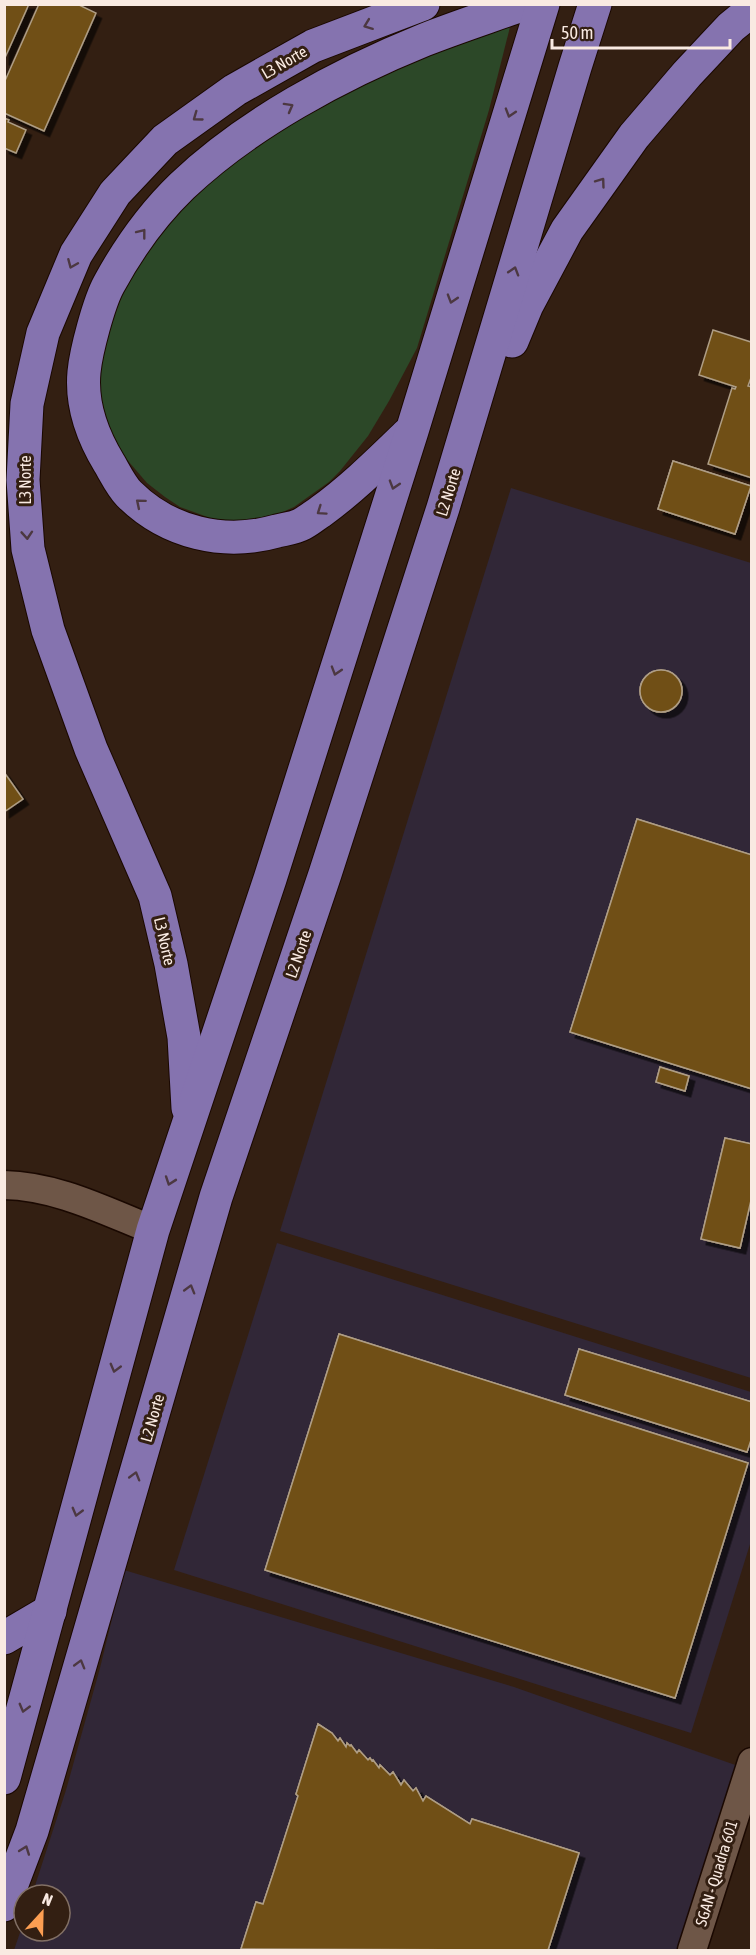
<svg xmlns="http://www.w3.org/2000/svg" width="756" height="1955" viewBox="0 0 756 1955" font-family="'Asap Condensed',sans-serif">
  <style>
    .commercial { fill: #312737 }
    .green { fill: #2c4828 }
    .building { fill: #704f15; stroke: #ae9d85; stroke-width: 1.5; filter: url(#shadow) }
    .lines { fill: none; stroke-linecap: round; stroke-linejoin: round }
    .minor-casing { stroke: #1a0801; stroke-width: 31 }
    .major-casing { stroke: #1a0801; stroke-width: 35 }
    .minor { stroke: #6e5647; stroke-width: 28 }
    .major { stroke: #8573af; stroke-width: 33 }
    .oneway { stroke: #4c3841 }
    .labels { text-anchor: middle; stroke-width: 6; stroke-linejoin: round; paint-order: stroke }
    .street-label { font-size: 16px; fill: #f9eae2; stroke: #331f12 }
  </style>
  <defs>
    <filter id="shadow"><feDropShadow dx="5.5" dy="5.5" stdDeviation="0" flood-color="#0009"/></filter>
  </defs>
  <rect width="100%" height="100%" fill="#331f12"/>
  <!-- commercial -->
  <g class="commercial">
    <path d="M511 488 751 563V1378L280 1231Z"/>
    <path d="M277 1243 751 1392V1541L691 1733 174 1570Z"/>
    <path d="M124 1570 514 1687 741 1767 677 1950H14L24 1921V1931H60V1895H32L66 1790 100 1668Z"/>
  </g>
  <!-- green -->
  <path class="green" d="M512 19 489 110 417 348 389 401 368 436 340 471 329 482 294 507 278 514 260 519 237 521 213 519 180 507 165 497 147 483 117 448 97 396 101 341 152 230 278 119Z"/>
  <!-- building -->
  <g class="building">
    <path d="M4 4H29L4 60Z"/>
    <path d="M39 4H77L96 13 44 131 4 113V83Z"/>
    <path d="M4 118 9 120 8 122 26 130 16 153 4 148Z"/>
    <path d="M713 330 751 342 752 339V375L748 386 752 387V478L708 464 732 388 735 389 736 387 699 375Z"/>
    <path d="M673 461 751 486 735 534 658 509Z"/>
    <path d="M673 461 751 486 735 534 658 509Z"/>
    <circle cx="661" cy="691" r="21"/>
    <circle cx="661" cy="691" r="21"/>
    <path d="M4 772 23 799 4 812Z"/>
    <path d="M637 819 752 855V1089L570 1032Z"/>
    <path d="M637 819 752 855V1089L570 1032Z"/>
    <path d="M660 1067 689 1076 685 1091 656 1082Z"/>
    <path d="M660 1067 689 1076 685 1091 656 1082Z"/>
    <path d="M725 1138 752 1144V1196L740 1248 701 1239Z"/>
    <path d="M725 1138 752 1144V1196L740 1248 701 1239Z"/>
    <path d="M339 1334 748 1463 675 1698 265 1570Z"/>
    <path d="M339 1334 748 1463 675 1698 265 1570Z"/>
    <path d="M579 1349 752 1402V1437L747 1452 565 1395Z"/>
    <path d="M579 1349 752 1402V1437L747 1452 565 1395Z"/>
    <path d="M318 1724 332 1733 338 1741 340 1738 346 1747 347 1743 350 1746 351 1745 357 1753 359 1750 368 1760 370 1758 372 1761 373 1760 379 1768 380 1765 390 1775 393 1772 401 1785 404 1780 413 1791 416 1788 423 1801 426 1796 470 1824 472 1819 579 1853 548 1950 241 1949 256 1902 263 1904 273 1874 298 1796 296 1794Z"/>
    <path d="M318 1724 332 1733 338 1741 340 1738 346 1747 347 1743 350 1746 351 1745 357 1753 359 1750 368 1760 370 1758 372 1761 373 1760 379 1768 380 1765 390 1775 393 1772 401 1785 404 1780 413 1791 416 1788 423 1801 426 1796 470 1824 472 1819 579 1853 548 1950 241 1949 256 1902 263 1904 273 1874 298 1796 296 1794Z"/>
  </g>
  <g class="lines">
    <!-- minor casing -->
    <g class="minor-casing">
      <g id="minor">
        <path d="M4 1185C57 1186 105 1211 153 1230"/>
        <path d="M692 1950 752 1762"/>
      </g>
    </g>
    <!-- major casing -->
    <g class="major-casing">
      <g id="major">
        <path d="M512 341 527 305 567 230 634 136 687 74 731 27 752 10"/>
        <path d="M408 434C380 461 352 489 320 512 314 516 308 521 302 524 295 528 285 529 277 531 224 546 168 533 129 494 121 486 115 473 109 463 92 435 81 404 84 372 86 351 99 302 109 284 128 249 153 214 182 186 247 124 340 74 424 40 457 27 491 16 524 4"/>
        <path d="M188 1108 184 1037 171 964 155 896 91 749 48 630 28 549 23 480 27 404 43 333 76 254 115 193 165 140 235 90 313 46 423 4"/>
        <path d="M4 1638 50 1611"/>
        <path d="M4 1778 153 1230 270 879 412 431 543 4"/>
        <path d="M4 1905 32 1831 216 1197 325 874 443 508 575 67 595 4"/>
      </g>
    </g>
    <!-- minor -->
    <use href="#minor" class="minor"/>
    <!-- major -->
    <use href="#major" class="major"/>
  </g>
  <!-- one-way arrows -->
  <defs><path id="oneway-chevron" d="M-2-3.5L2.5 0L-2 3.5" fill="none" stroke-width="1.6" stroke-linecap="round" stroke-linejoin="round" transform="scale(1.5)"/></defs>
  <g class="oneway">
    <use href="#oneway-chevron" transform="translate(368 25) rotate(159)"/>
    <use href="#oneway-chevron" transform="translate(289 107) rotate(-29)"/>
    <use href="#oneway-chevron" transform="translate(510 113) rotate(107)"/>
    <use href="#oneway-chevron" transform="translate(197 117) rotate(144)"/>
    <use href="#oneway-chevron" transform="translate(601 182) rotate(-54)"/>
    <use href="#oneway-chevron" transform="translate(142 233) rotate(-52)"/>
    <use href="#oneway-chevron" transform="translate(72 264) rotate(113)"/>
    <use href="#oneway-chevron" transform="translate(514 271) rotate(-73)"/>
    <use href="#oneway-chevron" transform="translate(452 299) rotate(107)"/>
    <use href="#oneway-chevron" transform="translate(394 485) rotate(107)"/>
    <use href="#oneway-chevron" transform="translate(140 503) rotate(-140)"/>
    <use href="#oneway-chevron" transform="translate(321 511) rotate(145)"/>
    <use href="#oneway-chevron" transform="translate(27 535) rotate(86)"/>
    <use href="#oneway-chevron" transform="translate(336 671) rotate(107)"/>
    <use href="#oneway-chevron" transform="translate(170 1181) rotate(109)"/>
    <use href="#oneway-chevron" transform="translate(190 1289) rotate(-74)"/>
    <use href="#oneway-chevron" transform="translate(115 1368) rotate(105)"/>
    <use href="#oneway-chevron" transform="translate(135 1476) rotate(-74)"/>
    <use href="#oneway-chevron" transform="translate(77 1512) rotate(105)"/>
    <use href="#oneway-chevron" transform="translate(80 1664) rotate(-74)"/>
    <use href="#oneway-chevron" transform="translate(24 1708) rotate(105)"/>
    <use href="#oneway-chevron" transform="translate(25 1850) rotate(-70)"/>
  </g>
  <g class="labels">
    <!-- street labels -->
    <g class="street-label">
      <text transform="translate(284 62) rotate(-30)" y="6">L3 Norte</text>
      <text transform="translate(25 480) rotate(-90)" y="6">L3 Norte</text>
      <text transform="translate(448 492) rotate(-73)" y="6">L2 Norte</text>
      <text transform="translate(165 941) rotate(77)" y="6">L3 Norte</text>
      <text transform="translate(298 954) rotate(-71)" y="6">L2 Norte</text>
      <text transform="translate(152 1418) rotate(-74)" y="6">L2 Norte</text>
      <text transform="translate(716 1873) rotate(-73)" y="6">SGAN - Quadra 601</text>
    </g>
  </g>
  <!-- border -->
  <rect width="756" height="1955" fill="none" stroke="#f9eae2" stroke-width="12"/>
  <!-- north arrow -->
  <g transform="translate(42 1913) rotate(22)"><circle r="28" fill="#331f12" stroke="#827065" stroke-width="1.5"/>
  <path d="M0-4.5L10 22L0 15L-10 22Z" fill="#fc9e52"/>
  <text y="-9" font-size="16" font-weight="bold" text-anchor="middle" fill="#f9eae2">N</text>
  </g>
  <!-- scale -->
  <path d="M552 39v9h178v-9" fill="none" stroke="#f9eae2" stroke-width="3"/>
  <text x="561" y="39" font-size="18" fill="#f9eae2" stroke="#331f12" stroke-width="4.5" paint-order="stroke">50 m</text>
</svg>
